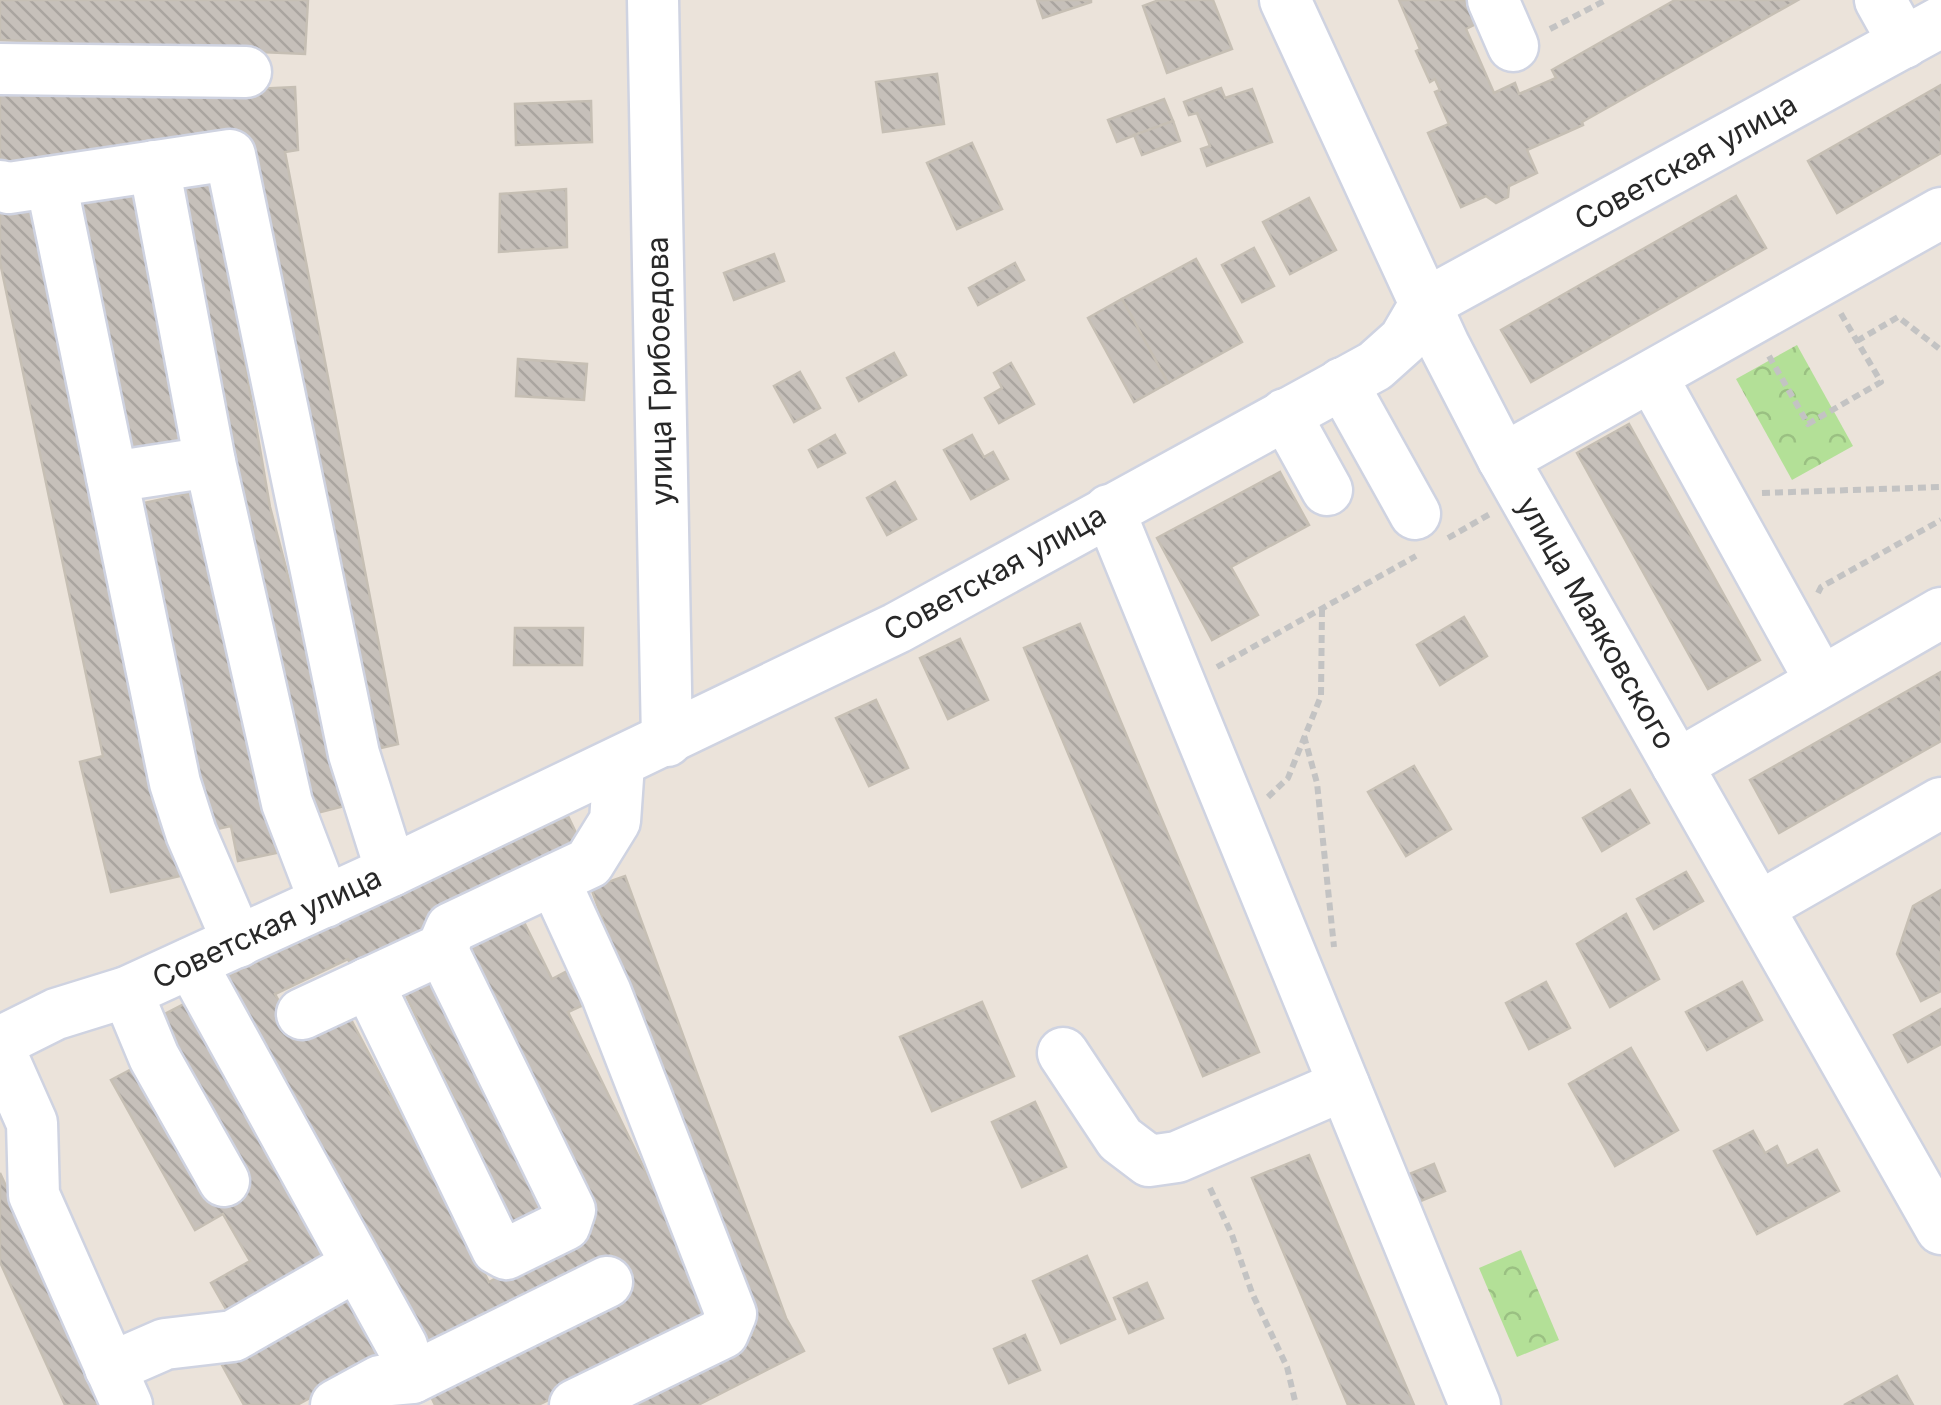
<svg xmlns="http://www.w3.org/2000/svg" width="1941" height="1405" viewBox="0 0 1941 1405" font-family="Inter,sans-serif">
  <style>
    .park { fill: url(#park-crowns) }
    .building { fill: url(#building-back-hatch); stroke: #c6bfb4; stroke-width: 2.5 }
    .lines { fill: none; stroke-linecap: round; stroke-linejoin: round }
    .minor-casing { stroke: #cfd3e1; stroke-width: 55 }
    .path { stroke: #c3c3c3; stroke-width: 6; stroke-dasharray: 8 5; stroke-linecap: butt }
    .minor { stroke: #fff; stroke-width: 50 }
    .labels { text-anchor: middle; stroke-width: 9; stroke-linejoin: round; paint-order: stroke }
    .street-label { font-size: 30px; fill: #282828; stroke: #fff }
  </style>
  <defs>
    <pattern id="park-crowns" width="20" height="18" patternUnits="userSpaceOnUse" patternTransform="scale(2.5)"><rect width="20" height="18" fill="#b3e097"/><path d="M2 6a3 3 0 1 1 6 0M12 15a3 3 0 1 1 6 0" fill="none" stroke="#9ac082"/></pattern>
    <pattern id="building-back-hatch" width="6" height="6" patternUnits="userSpaceOnUse" patternTransform="scale(2.5)"><rect width="6" height="6" fill="#c6c0ba"/><path d="M-1 5l2 2M0 0l6 6M5-1l2 2" fill="none" stroke="#aaa5a0"/></pattern>
  </defs>
  <rect width="100%" height="100%" fill="#ebe3da"/>
  <!-- park -->
  <g class="park">
    <path d="M1797 345 1853 446 1792 480 1736 379Z"/>
    <path d="M1521 1250 1559 1340 1517 1357 1479 1268Z"/>
  </g>
  <!-- building -->
  <g class="building">
    <path d="M0 0H308L305 54 0 40Z"/>
    <path d="M1037 0H1091V2L1043 18Z"/>
    <path d="M1159 0H1213L1232 49 1167 73 1143 6Z"/>
    <path d="M1399 0H1465L1476 24 1466 29 1494 93 1515 83 1519 94 1556 78 1552 70 1675 0H1798L1582 122 1583 125 1527 150 1537 173 1509 186 1508 197 1496 203 1486 196 1461 207 1428 133 1449 124 1435 92 1440 90 1435 79 1430 82 1416 51 1420 49Z"/>
    <path d="M937 74 944 124 883 132 876 82Z"/>
    <path d="M0 85 149 94 295 87 298 150 285 152 398 744 364 752 254 157 0 174Z"/>
    <path d="M1941 85V153L1837 213 1808 161Z"/>
    <path d="M1221 88 1225 98 1252 89 1272 142 1207 166 1201 149 1210 146 1197 113 1189 115 1184 102Z"/>
    <path d="M1164 99 1173 121 1117 142 1108 120Z"/>
    <path d="M591 101 592 142 516 145 515 104Z"/>
    <path d="M1173 121 1180 141 1142 155 1134 135Z"/>
    <path d="M972 143 1002 209 957 229 927 163Z"/>
    <path d="M212 171 270 507 348 805 313 814 235 514 175 178Z"/>
    <path d="M136 183 182 440 117 452 71 195Z"/>
    <path d="M566 189 567 247 499 252 500 194Z"/>
    <path d="M1736 196 1766 248 1531 382 1501 330Z"/>
    <path d="M1309 198 1336 250 1290 274 1263 222Z"/>
    <path d="M31 204 184 875 111 892 80 762 103 756 0 262V210Z"/>
    <path d="M1254 248 1274 286 1242 302 1222 265Z"/>
    <path d="M774 254 784 281 734 300 724 273Z"/>
    <path d="M1196 259 1242 342 1168 383 1122 299Z"/>
    <path d="M1015 263 1024 280 978 305 969 288Z"/>
    <path d="M1122 299 1168 383 1134 402 1088 318Z"/>
    <path d="M894 353 906 375 859 401 847 378Z"/>
    <path d="M518 359 587 364 584 400 516 396Z"/>
    <path d="M1011 363 1034 404 999 423 985 398 1002 388 994 373Z"/>
    <path d="M800 372 820 408 794 422 774 386Z"/>
    <path d="M1629 424 1760 660 1708 689 1577 453Z"/>
    <path d="M835 435 845 453 818 467 809 450Z"/>
    <path d="M972 435 984 457 993 452 1008 479 971 499 944 450Z"/>
    <path d="M1280 472 1309 525 1231 567 1258 615 1212 640 1157 538Z"/>
    <path d="M895 482 916 519 887 535 867 498Z"/>
    <path d="M200 491 276 853 238 861 231 826 203 832 135 505Z"/>
    <path d="M1464 617 1487 656 1440 685 1417 645Z"/>
    <path d="M1080 624 1259 1052 1203 1076 1024 648Z"/>
    <path d="M515 628H583L582 665H514Z"/>
    <path d="M960 639 988 700 948 719 920 658Z"/>
    <path d="M1941 672V741L1779 833 1750 780Z"/>
    <path d="M876 700 908 768 869 786 836 718Z"/>
    <path d="M1414 766 1451 829 1406 856 1368 792Z"/>
    <path d="M1630 790 1649 823 1602 851 1583 818Z"/>
    <path d="M568 816 578 837 573 839 579 852 435 931 353 970 348 959 275 994 299 1037 347 1012 489 1282 596 1222 458 939 518 910 552 979 571 969 588 1003 568 1012 718 1320 538 1405H435L428 1390 631 1293 612 1254 435 1352 426 1335 417 1339 225 977Z"/>
    <path d="M1686 872 1703 901 1654 929 1637 899Z"/>
    <path d="M625 876 786 1318 804 1351 698 1405H614L754 1334 591 888Z"/>
    <path d="M1941 890V991L1921 1001 1897 954 1913 906Z"/>
    <path d="M1626 914 1659 979 1610 1007 1577 944Z"/>
    <path d="M436 976 549 1217 517 1232 404 991Z"/>
    <path d="M1546 982 1570 1028 1529 1049 1506 1003Z"/>
    <path d="M1742 982 1762 1020 1707 1050 1686 1012Z"/>
    <path d="M188 1002 331 1260 230 1316 211 1283 250 1261 223 1214 195 1230 111 1080 139 1065 153 1020Z"/>
    <path d="M982 1002 1014 1076 932 1111 900 1037Z"/>
    <path d="M1941 1009V1044L1908 1062 1894 1035Z"/>
    <path d="M1631 1048 1678 1130 1615 1166 1569 1084Z"/>
    <path d="M1035 1102 1066 1167 1022 1187 992 1122Z"/>
    <path d="M1753 1131 1765 1153 1777 1146 1787 1166 1817 1150 1839 1191 1757 1234 1714 1151Z"/>
    <path d="M1309 1155 1356 1269 1414 1405H1348L1252 1178Z"/>
    <path d="M1434 1164 1445 1191 1418 1202 1407 1175Z"/>
    <path d="M0 1173 107 1405H65L0 1262Z"/>
    <path d="M1087 1256 1115 1319 1061 1343 1033 1281Z"/>
    <path d="M1147 1283 1163 1318 1129 1333 1114 1298Z"/>
    <path d="M351 1294 385 1357 297 1405H244L222 1365Z"/>
    <path d="M1025 1335 1040 1370 1009 1383 994 1349Z"/>
    <path d="M1897 1376 1913 1405H1844Z"/>
  </g>
  <g class="lines">
    <!-- minor casing -->
    <g class="minor-casing">
      <g id="minor">
        <path d="M653 0 667 741"/>
        <path d="M1285 0 1444 345 1503 459 1941 1229"/>
        <path d="M1493 0 1513 46"/>
        <path d="M1880 0 1904 43"/>
        <path d="M0 69 246 72"/>
        <path d="M154 166 210 462 287 803 325 902"/>
        <path d="M51 182 175 783 191 833 238 942"/>
        <path d="M0 186 9 188 230 155 354 754 391 871"/>
        <path d="M1652 377 1820 680"/>
        <path d="M1342 383 1415 514"/>
        <path d="M1285 414 1327 490"/>
        <path d="M1503 459 1941 213"/>
        <path d="M112 477 210 462"/>
        <path d="M1109 510 1475 1405"/>
        <path d="M1677 765 1941 613"/>
        <path d="M554 880 606 993 731 1314 723 1333 575 1405"/>
        <path d="M1759 907 1941 803"/>
        <path d="M191 963 402 1346 412 1378"/>
        <path d="M368 983 497 1249 506 1254 565 1225 570 1210 442 949"/>
        <path d="M127 992 154 1057 224 1181"/>
        <path d="M302 1014 442 949 451 928 589 863 615 821 619 764"/>
        <path d="M0 1042 56 1014 127 992 391 871 897 628 1375 366 1404 340 1425 304 1941 22"/>
        <path d="M0 1051 32 1123 34 1195 127 1405"/>
        <path d="M1063 1053 1120 1139 1149 1161 1177 1157 1344 1085"/>
        <path d="M110 1368 165 1344 233 1336 357 1265"/>
        <path d="M336 1405 380 1381 412 1378 607 1282"/>
      </g>
    </g>
    <!-- path -->
    <g class="path">
      <path d="M1550 29 1606 0"/>
      <path d="M1857 341 1898 317 1941 350"/>
      <path d="M1769 356 1808 424 1881 382 1840 312"/>
      <path d="M1762 493 1941 487"/>
      <path d="M1448 538 1490 514"/>
      <path d="M1818 593 1821 587 1941 520"/>
      <path d="M1217 667 1416 556"/>
      <path d="M1304 736 1317 783 1334 947"/>
      <path d="M1268 797 1288 778 1321 696 1322 609"/>
      <path d="M1210 1188 1232 1235 1252 1293 1287 1367 1296 1405"/>
    </g>
    <!-- minor -->
    <use href="#minor" class="minor"/>
  </g>
  <g class="labels">
    <!-- street labels -->
    <g class="street-label">
      <text transform="translate(1686 162) rotate(-29)" y="10">Советская улица</text>
      <text transform="translate(660 371) rotate(-91)" y="10">улица Грибоедова</text>
      <text transform="translate(995 573) rotate(-29)" y="10">Советская улица</text>
      <text transform="translate(1596 623) rotate(60)" y="10">улица Маяковского</text>
      <text transform="translate(267 928) rotate(-25)" y="10">Советская улица</text>
    </g>
  </g>
</svg>
